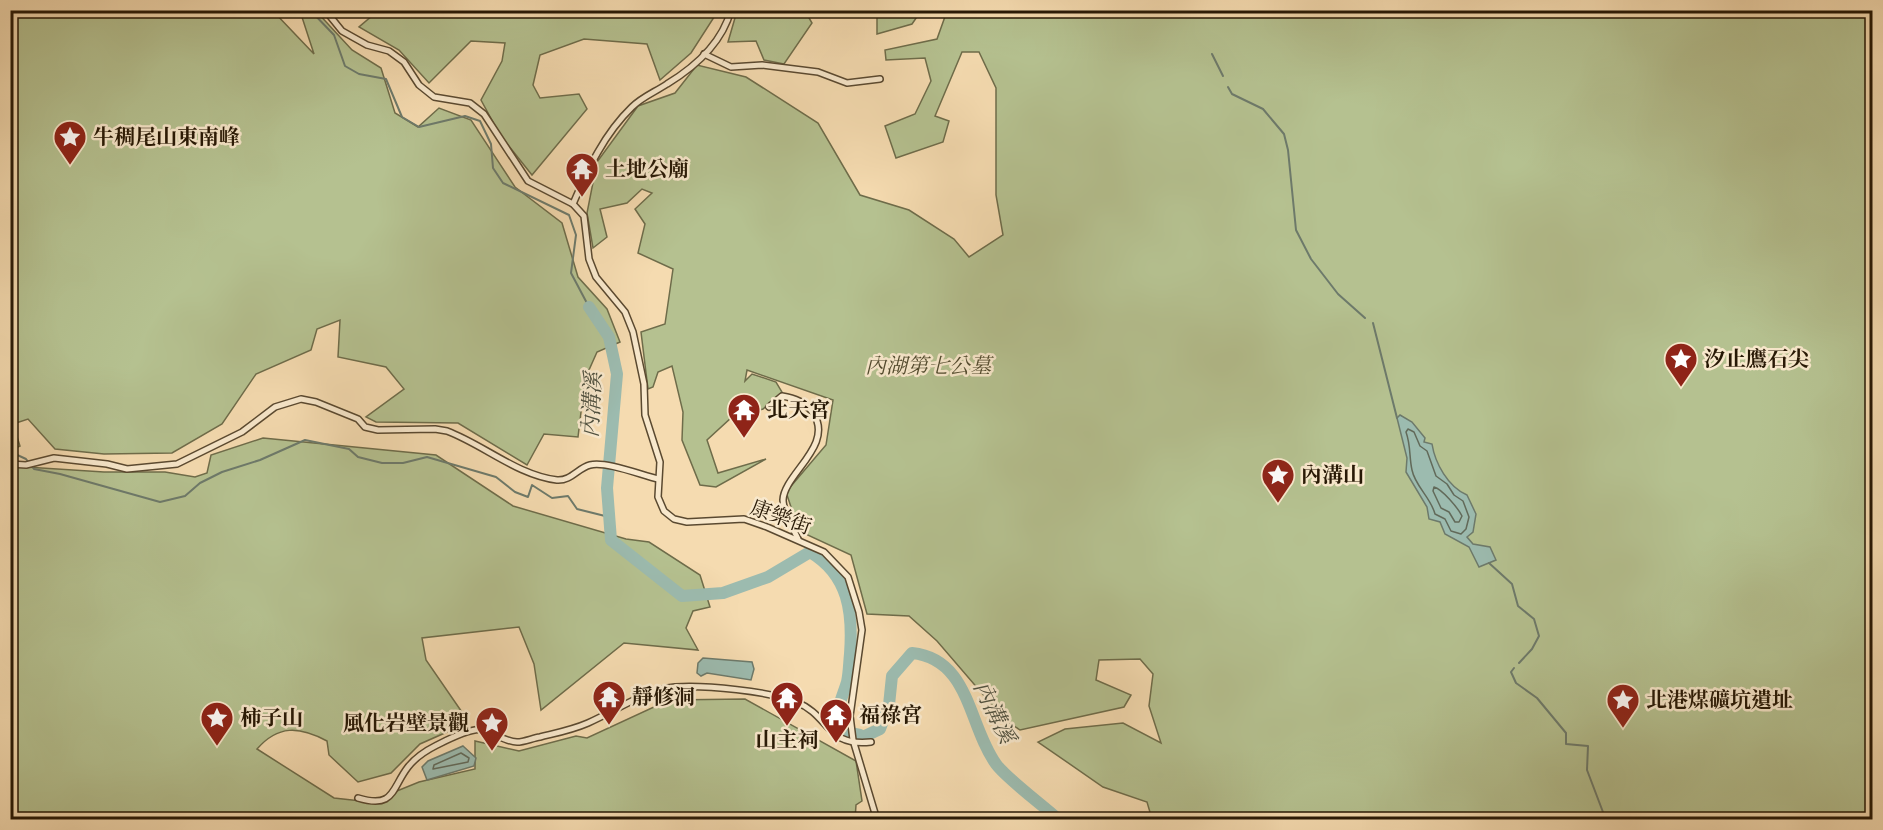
<svg xmlns="http://www.w3.org/2000/svg" width="1883" height="830" viewBox="0 0 1883 830" font-family="'IM FELL DW Pica','Noto Serif TC',serif">
  <style>
    .green { fill: #b5c190; stroke: #6e6c4a; stroke-width: 1.5 }
    .water { fill: #9cbbaf; stroke: #6d7a6b; stroke-width: 1.5 }
    .lines { fill: none; stroke-linecap: round; stroke-linejoin: round }
    .shore { stroke: #626a5a; stroke-width: 1.5 }
    .stream { stroke: #6d7a6b; stroke-width: 2 }
    .river { stroke: #9cbbaf; stroke-width: 12 }
    .minor-casing { stroke: #5a4930; stroke-width: 8 }
    .minor { stroke: #f8e8cc; stroke-width: 5 }
    .labels { text-anchor: middle; stroke-width: 5; stroke-linejoin: round; paint-order: stroke }
    .poi-label { font-size: 21px; font-weight: bold; fill: #271805; stroke: #f8e8cc; text-anchor: start }
    .park-label { font-size: 21px; font-style: italic; fill: #524b2f; stroke: #f8e8cc }
    .street-label { font-size: 21px; fill: #271805; stroke: #f8e8cc }
    .water-label { font-size: 22px; font-style: italic; fill: #505140; stroke: #f8e8cc }
  </style>
  <rect width="100%" height="100%" fill="#f5dbb0"/>
  <filter id="stains"><feTurbulence type="fractalNoise" baseFrequency=".00333" numOctaves="4"/><feColorMatrix values="0 0 0 0 .2 0 0 0 0 .09 0 0 0 0 .02 0 0 0 .5 -.17"/></filter>
  <radialGradient id="worn" r=".72"><stop offset=".6" stop-color="#630" stop-opacity="0"/><stop offset="1" stop-color="#630" stop-opacity=".3"/></radialGradient>
  <!-- green -->
  <g class="green">
    <path d="M11 10 273 11 314 54 300 11H316L352 50 381 68 395 113 418 127 439 108 471 120 515 187 562 223 578 277 607 309 620 342 597 352 585 379 578 437 544 434 527 465 458 423 376 422 366 417 404 389 386 367 338 357 340 320 317 329 311 350 256 374 222 424 172 453 104 454 55 449 28 419 13 424 20 446 11 450Z"/>
    <path d="M379 10 718 11 691 53 660 80 647 44 584 39 540 55 533 85 540 98 579 94 587 109 532 175 500 135 481 100 502 61 505 43 471 41 429 83 399 50 359 27Z"/>
    <path d="M737 11H805L812 23 784 64 764 60 756 41 728 42Z"/>
    <path d="M882 11V10L921 11 912 24 877 34V18Z"/>
    <path d="M947 11H1872V819H1152L1147 802 1103 787 1038 742 1065 729 1123 723 1161 743 1149 706 1153 674 1140 659 1099 660 1096 680 1131 695 1124 707 1020 730 1004 719 937 641 909 616 867 614 851 555 799 531 786 492 826 445 833 400 747 370 745 381 752 374 776 382 782 392 763 409 731 418 707 440 718 473 766 459 716 487 700 485 682 440 683 412 672 366 658 372 653 387 648 389 641 332 665 324 673 269 638 253 645 224 635 209 652 193 642 189 627 203 600 209 607 237 593 248 587 213 597 162 638 106 675 93 697 65 746 77 818 123 860 195 909 210 954 239 969 257 1003 235 996 195V88L979 52H962L935 116 949 121 943 142 896 158 885 126 915 114 931 81 925 58 886 60 885 50 937 39Z"/>
    <path d="M263 438 436 455 513 506 626 539 649 542 700 575 710 607 693 611 686 628 698 650 624 643 541 710 534 664 519 627 422 638 426 660 466 718 456 728 420 744 391 773 358 782 329 755 327 741C299 726 278 725 257 749L334 798 370 802 419 782 475 769V741L519 751 576 736 587 738 669 700 745 699 856 761 862 801 856 805 855 820H11V466L104 472H165L195 477 207 473 211 455Z"/>
  </g>
  <!-- water -->
  <g class="water">
    <path d="M1400 415 1412 422 1425 438 1424 442 1432 444C1435 463 1448 487 1467 495L1476 514 1473 532 1467 537 1473 544 1490 547 1496 560 1479 567 1469 547 1445 534 1440 522 1429 519 1427 507 1406 472 1407 458 1397 418Z"/>
    <path d="M703 658 752 662 754 669 751 680 707 673 701 676 697 673 698 663Z"/>
    <path d="M463 746 476 758 474 766 427 780 422 767 428 761Z"/>
  </g>
  <g class="lines">
    <!-- shore -->
    <g class="shore">
      <path d="M1408 429 1414 432 1420 446 1427 451 1436 476 1447 484 1454 495 1463 501 1469 517 1466 529 1461 534 1451 531 1445 519 1435 514C1431 498 1415 486 1412 470 1409 457 1411 446 1406 432Z"/>
      <path d="M1434 487C1442 489 1458 508 1462 516L1459 522H1455L1449 512 1441 508 1433 491Z"/>
      <path d="M461 753 469 758 468 762 433 769 434 765Z"/>
    </g>
    <!-- stream -->
    <g class="stream">
      <path d="M310 10 334 35 345 66 359 74 386 79 402 117 419 127 465 116 480 121 491 144 493 168 503 183 569 215 576 235 571 273 589 307"/>
      <path d="M1212 54 1223 76"/>
      <path d="M1228 87 1232 94 1263 109 1284 134 1288 150 1296 230 1311 259 1338 294 1365 318"/>
      <path d="M1373 323 1397 418"/>
      <path d="M10 445 13 453 26 459 34 469 60 474 160 502 185 496 200 483 222 472 260 460 305 440 349 449 358 457 382 463H403L427 457 496 477 515 492 528 497 532 485 552 498 568 496 577 509 609 517"/>
      <path d="M1489 563 1512 584 1518 606 1534 619 1539 636 1532 649 1519 663"/>
      <path d="M1514 668 1511 672 1516 683 1537 698 1566 733V744L1588 746 1587 770 1606 820"/>
    </g>
    <!-- river -->
    <g class="river">
      <path d="M589 307 609 337 617 374 607 488 611 540 682 596 723 593 768 577 810 552C849 575 853 613 850 654 849 663 849 673 847 682 842 698 836 709 837 726L845 732 860 735"/>
      <path d="M865 736 880 729 889 705 892 676 912 653C970 659 968 725 996 764 1007 779 1044 806 1059 820"/>
    </g>
    <!-- minor casing -->
    <g class="minor-casing">
      <g id="minor">
        <path d="M325 10 342 31 367 45 389 51 404 62 419 85 434 97 470 103 484 114 528 181 573 204 584 216 589 259 596 277 625 312 633 332 644 384 645 415 660 462 658 497 664 511 674 519 687 522 744 519 767 527 824 552 848 577 859 612 862 630 850 716 853 740 877 820"/>
        <path d="M704 54 731 67 762 65 818 72 847 83 880 79"/>
        <path d="M573 204C588 169 604 134 632 107 642 97 655 92 667 84 695 67 722 43 731 10"/>
        <path d="M769 407 782 396C795 398 805 402 813 413 835 445 784 474 783 500 783 511 793 528 798 539"/>
        <path d="M10 464 26 465 54 458 107 464 127 469 177 464 242 432 275 407 301 399 316 402 358 419 365 427 378 430 435 429 447 431C484 445 517 475 557 480 571 481 578 468 590 465 606 461 641 475 658 479"/>
        <path d="M358 798C395 809 391 789 408 767 415 758 427 750 437 745 447 740 472 727 483 730 494 733 506 742 517 742 524 742 533 738 540 737 556 733 572 730 588 723 616 711 644 690 675 687 705 685 769 691 796 702 830 715 825 747 871 742"/>
      </g>
    </g>
    <!-- minor -->
    <use href="#minor" class="minor"/>
  </g>
  <!-- icons -->
  <defs>
    <g id="sight-pin" transform="scale(1.725)"><path d="M0 17L-7.5 6A9.5 9.5 0 1 1 7.5 6Z" fill="#8f2418" stroke="#f8e8cc"/><path d="M0-6L1.8-2.2L6-1.7L2.9 1.2L3.7 5.4L0 3.3L-3.7 5.4L-2.9 1.2L-6-1.7L-1.8-2.2Z" fill="#fff"/></g>
    <g id="temple-pin" transform="scale(1.725)"><path d="M0 17L-7.5 6A9.5 9.5 0 1 1 7.5 6Z" fill="#8f2418" stroke="#f8e8cc"/><path d="M0-6L5-2H3V0L6.5 2.5H4V6H1.5V3h-3V6H-4V2.5H-6.5L-3 0V-2H-5Z" fill="#fff"/></g>
  </defs>
  <g fill-rule="evenodd">
    <use href="#sight-pin" x="70" y="137"/>
    <use href="#temple-pin" x="582" y="169"/>
    <use href="#sight-pin" x="1681" y="359"/>
    <use href="#temple-pin" x="744" y="410"/>
    <use href="#sight-pin" x="1278" y="475"/>
    <use href="#temple-pin" x="609" y="697"/>
    <use href="#temple-pin" x="787" y="698"/>
    <use href="#sight-pin" x="1623" y="700"/>
    <use href="#temple-pin" x="836" y="715"/>
    <use href="#sight-pin" x="217" y="718"/>
    <use href="#sight-pin" x="492" y="723"/>
  </g>
  <g class="labels">
    <!-- poi labels -->
    <g class="poi-label">
      <text x="93" y="144">牛稠尾山東南峰</text>
      <text x="605" y="176">土地公廟</text>
      <text x="1704" y="366">汐止鷹石尖</text>
      <text x="767" y="417">北天宮</text>
      <text x="1301" y="482">內溝山</text>
      <text x="632" y="704">靜修洞</text>
      <text x="1646" y="707">北港煤礦坑遺址</text>
      <text x="859" y="722">福祿宮</text>
      <text x="240" y="725">柿子山</text>
      <text x="469" y="730" text-anchor="end">風化岩壁景觀</text>
      <text x="787" y="747" text-anchor="middle">山主祠</text>
    </g>
    <!-- park labels -->
    <g class="park-label">
      <text x="928" y="373">內湖第七公墓</text>
    </g>
    <!-- street labels -->
    <g class="street-label">
      <text transform="translate(781 517) rotate(20)" y="7">康樂街</text>
    </g>
    <!-- water labels -->
    <g class="water-label">
      <text transform="translate(591 405) rotate(-87)" y="8">內溝溪</text>
      <text transform="translate(995 712) rotate(64)" y="8">內溝溪</text>
    </g>
  </g>
  <!-- margin -->
  <rect width="1883" height="830" fill="none" stroke="#f5dbb0" stroke-width="36"/>
  <rect x="12" y="12" width="1859" height="806" fill="none" stroke="#271805" stroke-width="3"/>
  <rect x="18" y="18" width="1847" height="794" fill="none" stroke="#271805" stroke-width="1.5"/>
  <rect width="100%" height="100%" filter="url(#stains)"/>
  <rect width="100%" height="100%" fill="url(#worn)"/>
</svg>
